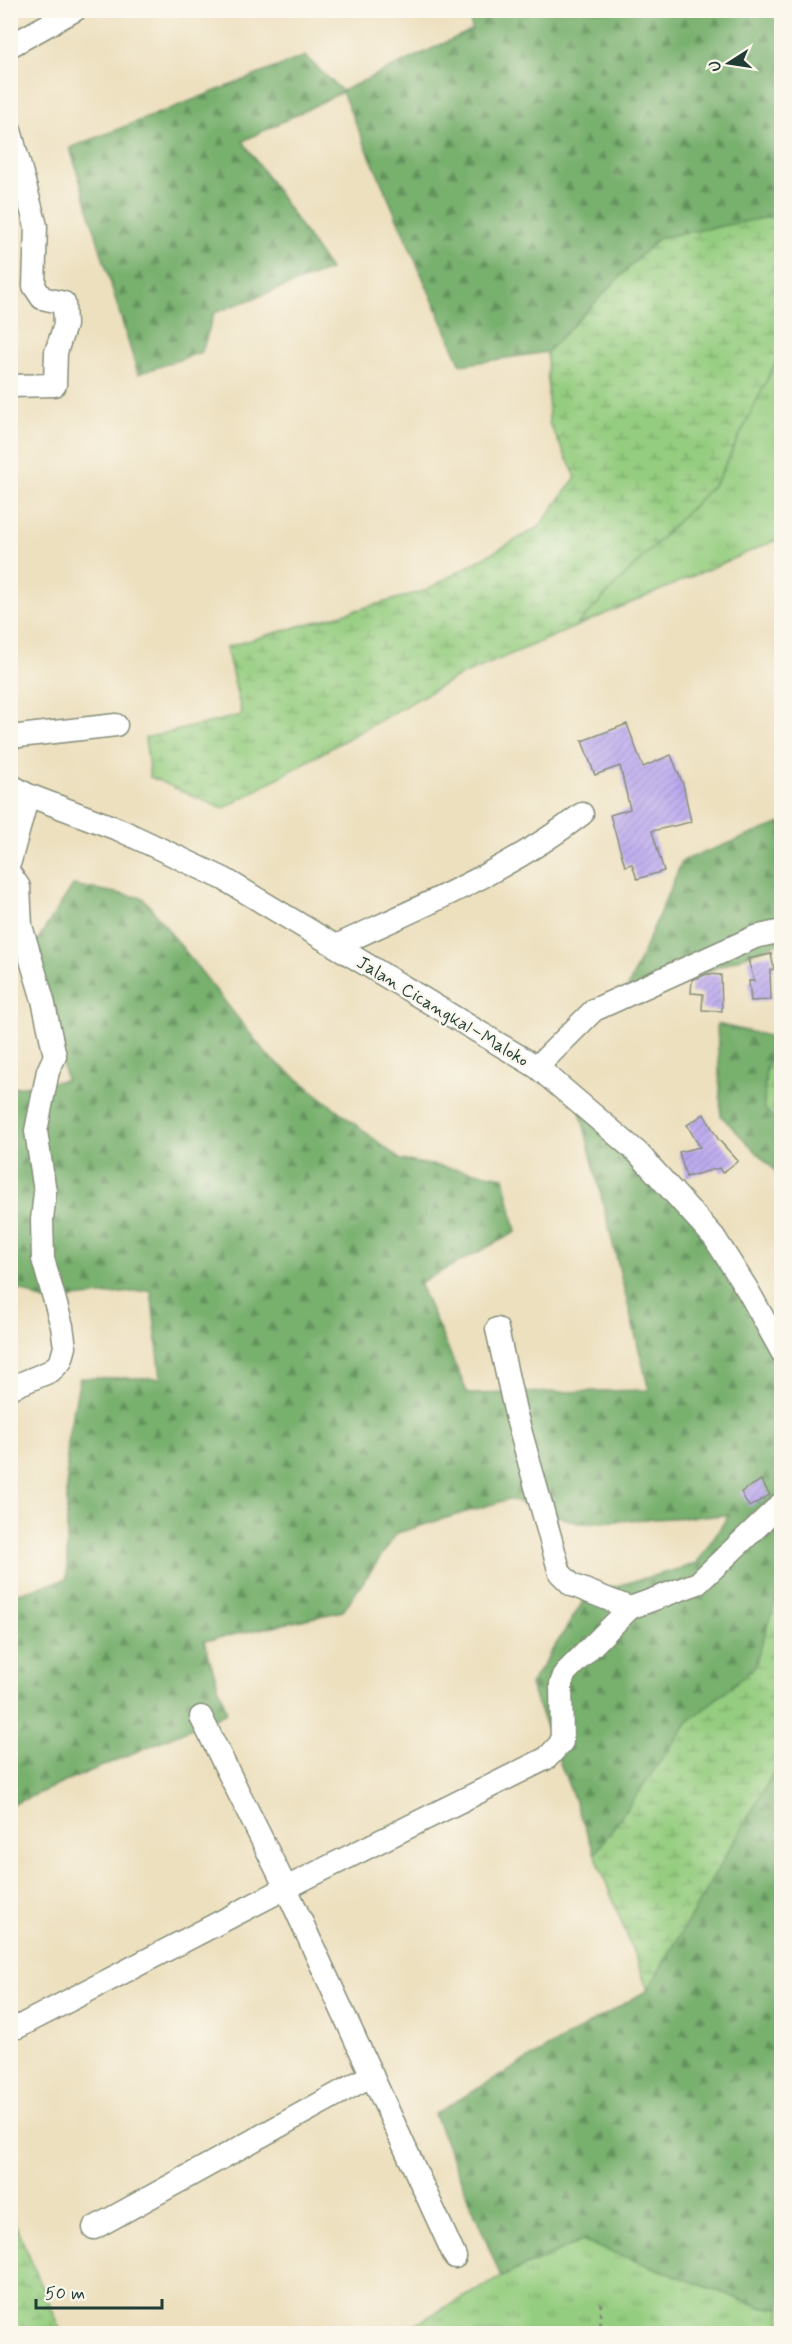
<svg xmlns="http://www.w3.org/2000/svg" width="792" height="2344" viewBox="0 0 792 2344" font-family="Mynerve,sans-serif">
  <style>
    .grass { fill: url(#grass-tufts); stroke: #5a855a; stroke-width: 1.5 }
    .forest { fill: url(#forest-firs); stroke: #4c7651; stroke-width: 1.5 }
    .wetland { fill: url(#wetland-marsh); stroke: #5a855a; stroke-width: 1.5 }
    .building { fill: url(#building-hatch) }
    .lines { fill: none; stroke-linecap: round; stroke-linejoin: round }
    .minor-casing { stroke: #868e7a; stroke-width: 25 }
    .path { stroke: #868e7a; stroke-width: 3; stroke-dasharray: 4.5 4.5; stroke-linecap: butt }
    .minor { stroke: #fff; stroke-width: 22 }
    .labels { text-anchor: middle; stroke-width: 4.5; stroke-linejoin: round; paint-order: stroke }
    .street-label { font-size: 18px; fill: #1f3d34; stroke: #fbf7ec }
  </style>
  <defs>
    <pattern id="grass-tufts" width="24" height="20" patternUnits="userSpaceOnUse" patternTransform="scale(1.5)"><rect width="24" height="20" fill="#95cd80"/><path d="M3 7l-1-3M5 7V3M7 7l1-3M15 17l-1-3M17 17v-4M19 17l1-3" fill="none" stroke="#79a86a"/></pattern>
    <pattern id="forest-firs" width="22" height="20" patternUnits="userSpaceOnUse" patternTransform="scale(1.5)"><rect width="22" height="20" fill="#78b06e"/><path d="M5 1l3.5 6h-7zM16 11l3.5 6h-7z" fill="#62905b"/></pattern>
    <pattern id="wetland-marsh" width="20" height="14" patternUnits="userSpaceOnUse" patternTransform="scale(1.5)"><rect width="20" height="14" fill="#95cd80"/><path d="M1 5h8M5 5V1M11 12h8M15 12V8" fill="none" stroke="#79a86a"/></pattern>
    <pattern id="building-hatch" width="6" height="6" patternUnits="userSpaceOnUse" patternTransform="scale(1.5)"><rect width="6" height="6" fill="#b7a3f0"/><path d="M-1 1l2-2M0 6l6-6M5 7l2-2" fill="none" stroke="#9486c3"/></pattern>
  </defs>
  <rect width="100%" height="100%" fill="#fbf7ec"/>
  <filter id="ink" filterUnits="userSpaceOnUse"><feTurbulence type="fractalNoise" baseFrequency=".0167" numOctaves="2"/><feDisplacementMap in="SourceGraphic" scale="12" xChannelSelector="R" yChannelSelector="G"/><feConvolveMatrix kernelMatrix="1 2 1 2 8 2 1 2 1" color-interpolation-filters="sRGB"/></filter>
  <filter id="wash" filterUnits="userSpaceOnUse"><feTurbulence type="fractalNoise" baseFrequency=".008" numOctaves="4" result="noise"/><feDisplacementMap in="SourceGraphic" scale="24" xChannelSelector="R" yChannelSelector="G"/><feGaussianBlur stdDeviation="1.35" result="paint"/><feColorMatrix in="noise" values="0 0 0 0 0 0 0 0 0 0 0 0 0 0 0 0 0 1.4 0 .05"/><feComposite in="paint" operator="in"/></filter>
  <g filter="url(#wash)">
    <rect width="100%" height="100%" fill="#ede0bf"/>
    <!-- grass -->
    <g class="grass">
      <path d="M781 352V538L575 627 717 481Z"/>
      <path d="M582 2241 764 2308 781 2307V2333L397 2334 501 2277Z"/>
    </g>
    <!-- forest -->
    <g class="forest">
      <path d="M469 11H781V215L658 238 547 352 461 365 342 92 243 141 330 270 214 313 202 352 138 374 70 148 305 56 342 91 472 30Z"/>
      <path d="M781 823V942L620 1006 682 861Z"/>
      <path d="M73 885 143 898 267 1055 401 1160 504 1177 516 1232 419 1283 468 1394 649 1390 579 1106 711 1237 781 1364V1584L754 1668 688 1722 595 1854 530 1685 588 1594 696 1564 729 1515 578 1523 509 1499 397 1533 343 1611 204 1641 227 1713 11 1805V1595L67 1579V1442L80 1378H161L151 1290 44 1301 11 1285 10 1088 66 1080 34 946Z"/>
      <path d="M717 1024 781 1039 766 1068 764 1108 781 1123V1177L721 1116Z"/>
      <path d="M781 1760V2307L764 2308 582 2241 501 2277 434 2114 648 1990Z"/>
    </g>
    <!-- wetland -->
    <g class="wetland">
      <path d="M781 215V352L717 481 575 627 453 679 223 809 150 777 145 738 242 715 226 647 424 591 539 527 576 477 549 423 547 352 658 238Z"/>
      <path d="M781 1039H782L781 1123 764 1109 766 1068Z"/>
      <path d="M781 1584V1760L648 1990 595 1854 688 1722 754 1668Z"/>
      <path d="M11 2214 62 2333H11Z"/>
    </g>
    <g id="blocks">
      <!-- building -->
      <g class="building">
        <path d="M627 724 643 767 671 755 683 784 691 822 652 831 664 871 637 879 632 864 625 866 610 815 630 809 620 766 595 775 582 741Z"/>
        <path d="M771 954 774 969 770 970 771 1000 751 1001 749 981H754L748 959Z"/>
        <path d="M707 974 721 975 722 1011 702 1010 703 994 691 993 692 980Z"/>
        <path d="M704 1114 718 1139 738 1161 722 1173 719 1168 686 1177 679 1152 700 1147 687 1125Z"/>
        <path d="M761 1480 770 1495 749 1507 741 1492Z"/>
      </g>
    </g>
  </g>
  <g filter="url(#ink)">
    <use href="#blocks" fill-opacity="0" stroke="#868e7a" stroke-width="1.5"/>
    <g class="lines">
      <!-- minor casing -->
      <g class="minor-casing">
        <g id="minor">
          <path d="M10 46 75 10"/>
          <path d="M10 130 36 226 34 286 42 298 64 303 65 325 56 352 55 385 10 386"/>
          <path d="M10 737 116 725"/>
          <path d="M10 785 28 795 120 830 224 879 537 1067 638 1153 714 1237 747 1289 782 1352"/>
          <path d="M10 861 28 795"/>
          <path d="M10 874 19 887 21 926 43 1000 55 1056 48 1071 36 1131 45 1192 42 1220 43 1259 62 1326 65 1347 61 1361 51 1371 10 1388"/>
          <path d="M336 946C420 907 508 871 582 814"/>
          <path d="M537 1067 594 1010 755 937 782 931"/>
          <path d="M497 1329 516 1415 560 1573 572 1585 630 1608"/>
          <path d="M201 1717 286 1888 455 2257"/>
          <path d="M18 2027 286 1888 547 1758 562 1742 561 1684 565 1673 630 1608 698 1583 782 1503"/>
          <path d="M94 2228 372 2075"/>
        </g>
      </g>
      <!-- path -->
      <path class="path" d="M599 2334 601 2300"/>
      <!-- minor -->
      <use href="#minor" class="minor"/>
    </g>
  </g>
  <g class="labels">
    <!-- street labels -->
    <g class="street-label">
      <text transform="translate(443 1011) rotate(31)" y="6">Jalan Cicangkal–Maloko</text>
    </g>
  </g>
  <!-- margin -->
  <rect width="792" height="2344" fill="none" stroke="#fbf7ec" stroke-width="36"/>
  <!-- north arrow -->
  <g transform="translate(729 63) rotate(258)" stroke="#fbf7ec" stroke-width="4.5" paint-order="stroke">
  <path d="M0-4.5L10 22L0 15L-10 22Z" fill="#1f3d34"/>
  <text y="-9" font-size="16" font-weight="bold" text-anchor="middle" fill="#1f3d34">U</text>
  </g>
  <!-- scale -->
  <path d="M36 2299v9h126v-9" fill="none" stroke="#1f3d34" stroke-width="3"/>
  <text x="45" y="2299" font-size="18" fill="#1f3d34" stroke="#fbf7ec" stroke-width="4.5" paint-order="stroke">50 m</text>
</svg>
